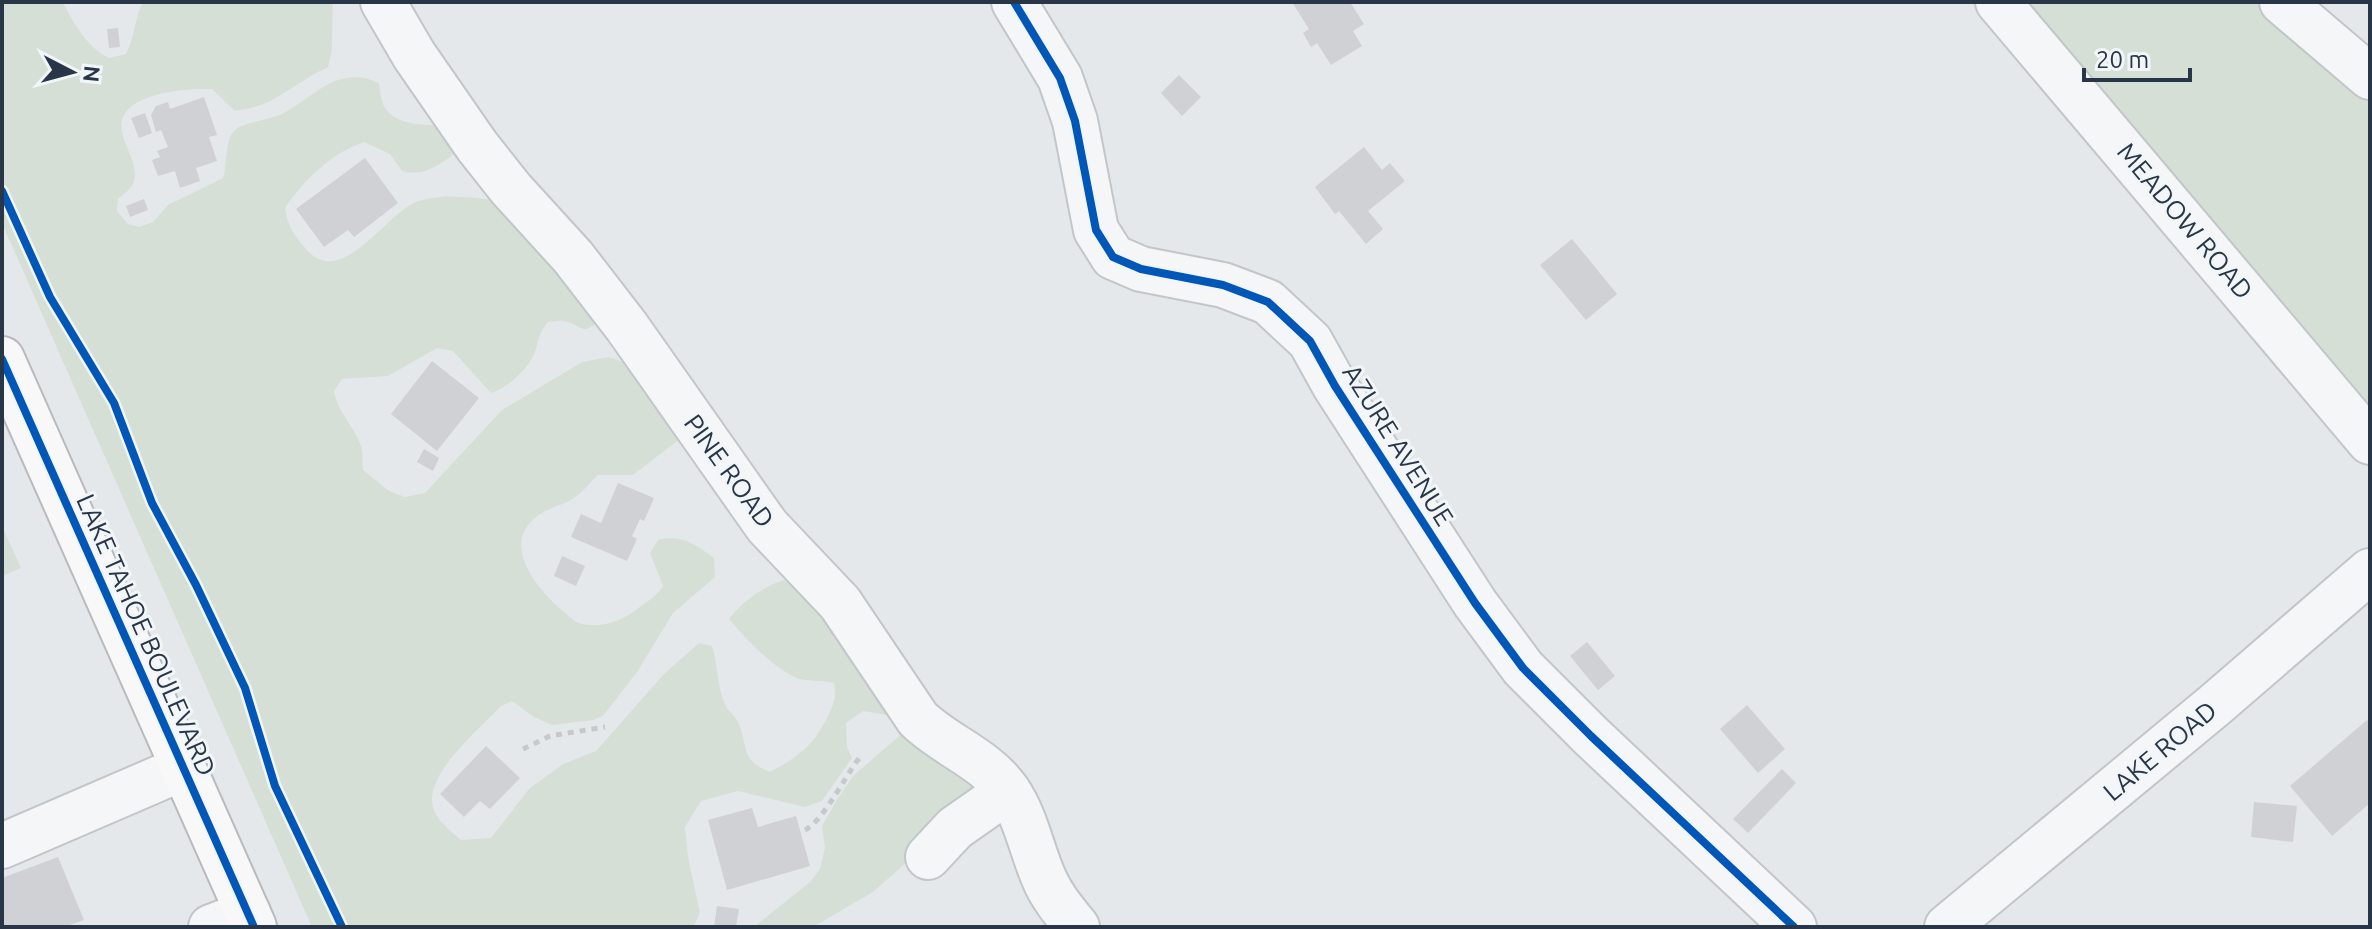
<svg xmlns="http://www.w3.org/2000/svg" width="2372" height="929" viewBox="0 0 2372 929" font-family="Ubuntu,sans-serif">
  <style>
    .green { fill: #d6dfd5 }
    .building { fill: #cfd1d4 }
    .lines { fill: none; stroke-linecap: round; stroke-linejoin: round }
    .minor-casing { stroke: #c3c6c9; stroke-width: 48 }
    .highway-casing { stroke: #b7bbc0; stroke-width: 48 }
    .path { stroke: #c5c9cc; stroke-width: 5; stroke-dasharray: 6 6; stroke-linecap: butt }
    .minor { stroke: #f4f6f7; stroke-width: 44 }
    .highway { stroke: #f8f8f9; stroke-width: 44 }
    .cycleway-casing { stroke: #f3f6f9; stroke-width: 13 }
    .cycleway { stroke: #0057b8; stroke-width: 8 }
    .labels { text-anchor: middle; stroke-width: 6; stroke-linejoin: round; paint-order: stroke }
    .street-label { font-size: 26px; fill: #283647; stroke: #f3f6f9 }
  </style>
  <rect width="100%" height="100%" fill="#e5e8eb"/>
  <!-- green -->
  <g class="green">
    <path d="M2 2H63C73 23 88 48 109 58L126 54C135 37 134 19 143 2H333L332 50 328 67C306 77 288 92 266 103 257 107 246 109 235 111L212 89C185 88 114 93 122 132 125 146 135 161 135 174 136 186 126 192 118 199L117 211 128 224 139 227 153 222 168 205 223 178C228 163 224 140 235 130 243 122 270 120 282 114 315 97 337 64 379 83 380 90 381 102 385 108 397 126 425 125 444 125L457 152C438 165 426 177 402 171L390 154 364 142C330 154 305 179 285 208 289 229 293 234 307 250 340 288 383 219 412 204 437 191 476 198 503 201L601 320C579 338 584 324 563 321 558 320 553 322 548 322 537 335 540 339 535 352 528 369 508 388 491 393L453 351 437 348 388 376 342 379 334 391C337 413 357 428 362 450 363 456 362 464 363 470L389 491 405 497 425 493 502 410 582 362 608 357 631 364 681 438 633 475H598C588 485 579 497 565 503 552 508 539 512 529 524 505 552 542 594 564 612 568 615 573 621 579 623 600 629 619 622 636 610 646 602 656 597 663 586L650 553 658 540C681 534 695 544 714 558L715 577 673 613 637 672 603 716 593 720 552 725 534 717 512 701 501 706C480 729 424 774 433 807 436 820 451 831 461 840L491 838 529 789 563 764 596 751 664 674 699 643 712 646C718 664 717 685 724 702 726 710 735 715 738 722 749 748 740 760 770 772 800 756 814 745 829 714 834 702 837 696 834 683 823 680 807 682 797 678 773 668 745 638 729 619 744 599 775 577 801 578L892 716 863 711 846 723 847 747 852 758 822 801 805 807 738 791 701 801 685 827 688 857 700 913 693 927H312L2 223Z"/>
    <path d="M2014 2H2255L2370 100V419Z"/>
    <path d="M2 526 21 568 2 576Z"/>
    <path d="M904 732 985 786 941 832 873 892 813 927H754L810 882 820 869 825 848 822 826 838 798 854 775Z"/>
  </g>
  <!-- building -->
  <g class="building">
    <path d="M1292 2H1350L1364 24 1353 31 1362 46 1331 65 1317 43 1311 47 1303 33 1309 29Z"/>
    <path d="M118 28 120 47 109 48 107 29Z"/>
    <path d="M1179 75 1201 97 1182 116 1161 93Z"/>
    <path d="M204 97 217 135 209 137 217 161 196 168 200 181 180 188 175 171 158 176 152 160 160 157 157 151 168 147 161 130 156 132 151 115 156 106 168 102 170 109Z"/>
    <path d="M145 113 152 133 139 138 131 118Z"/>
    <path d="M1364 147 1382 170 1390 163 1405 181 1368 211 1383 229 1366 244 1339 211 1335 214 1315 187Z"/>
    <path d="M365 158 398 203 354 237 348 230 324 247 296 209Z"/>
    <path d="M144 199 148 210 130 217 126 206Z"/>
    <path d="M1572 239 1617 294 1586 320 1540 265Z"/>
    <path d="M432 361 479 398 437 451 391 414Z"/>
    <path d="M424 449 439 458 433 471 417 462Z"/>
    <path d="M618 483 654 498 644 521 640 519 632 536 637 539 627 561 571 537 581 514 601 523Z"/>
    <path d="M562 556 585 566 576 586 554 576Z"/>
    <path d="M1587 642 1615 676 1598 690 1570 656Z"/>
    <path d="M1747 705 1785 749 1758 773 1720 729Z"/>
    <path d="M2367 720 2370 724V803L2332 836 2290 786Z"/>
    <path d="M486 746 520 778 490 809 480 801 464 817 440 794Z"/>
    <path d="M1782 769 1796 783 1748 833 1733 819Z"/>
    <path d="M2254 802 2297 806 2293 842 2251 837Z"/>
    <path d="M752 808 758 827 796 816 810 866 727 890 708 820Z"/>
    <path d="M58 857 84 920 64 927H2V878Z"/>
    <path d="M717 906 739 909 736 927H714Z"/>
  </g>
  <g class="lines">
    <!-- minor casing -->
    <g class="minor-casing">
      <g id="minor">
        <path d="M383 2 414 55 477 146 511 189 573 257 627 327 767 526 840 603 918 719C946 746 985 758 1008 791 1026 817 1031 848 1043 876 1051 896 1064 911 1077 927"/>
        <path d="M1014 2 1060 78 1075 121 1096 230 1113 257 1141 269 1223 285 1268 302 1310 341 1335 386 1475 603 1523 668 1591 736 1794 927"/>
        <path d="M1998 2 2370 442"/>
        <path d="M2282 2 2370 77"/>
        <path d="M2 846 183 768"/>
        <path d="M928 857 955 828 1008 791"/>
        <path d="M211 927 248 913"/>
        <path d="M1947 927 2216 704 2370 571"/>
      </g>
    </g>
    <!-- highway casing -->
    <g class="highway-casing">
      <path id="highway" d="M2 359 254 927"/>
    </g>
    <!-- path -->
    <g class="path">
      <path d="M523 749 550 736 605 727"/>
      <path d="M805 830C824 820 845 776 860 757"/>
    </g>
    <!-- minor -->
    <use href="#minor" class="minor"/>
    <!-- highway -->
    <use href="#highway" class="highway"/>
    <!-- cycleway casing -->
    <g class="cycleway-casing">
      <g id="cycleway">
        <path d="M1014 2 1060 78 1075 121 1096 230 1113 257 1141 269 1223 285 1268 302 1310 341 1335 386 1475 603 1523 668 1591 736 1794 927"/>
        <path d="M2 191 50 297 114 403 152 503 196 585 245 688 275 786 342 927"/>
        <path d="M2 359 254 927"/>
      </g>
    </g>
    <!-- cycleway -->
    <use href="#cycleway" class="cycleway"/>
  </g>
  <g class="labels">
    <!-- street labels -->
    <g class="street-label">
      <text transform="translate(2185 221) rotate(50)" y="9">MEADOW ROAD</text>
      <text transform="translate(1398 445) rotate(58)" y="9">AZURE AVENUE</text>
      <text transform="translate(729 471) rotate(54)" y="9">PINE ROAD</text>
      <text transform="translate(146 635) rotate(66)" y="9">LAKE TAHOE BOULEVARD</text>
      <text transform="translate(2160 751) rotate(-40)" y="9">LAKE ROAD</text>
    </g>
  </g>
  <!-- border -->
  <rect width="2372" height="929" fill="none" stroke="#283647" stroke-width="8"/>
  <!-- north arrow -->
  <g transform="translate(72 72) rotate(96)" stroke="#f3f6f9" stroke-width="6" paint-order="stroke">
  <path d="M0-6L14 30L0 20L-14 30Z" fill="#283647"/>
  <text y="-12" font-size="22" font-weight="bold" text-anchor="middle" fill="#283647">N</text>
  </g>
  <!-- scale -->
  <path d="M2084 68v12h106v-12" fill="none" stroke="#283647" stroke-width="4"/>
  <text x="2096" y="68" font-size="24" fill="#283647" stroke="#f3f6f9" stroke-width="6" paint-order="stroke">20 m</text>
</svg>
